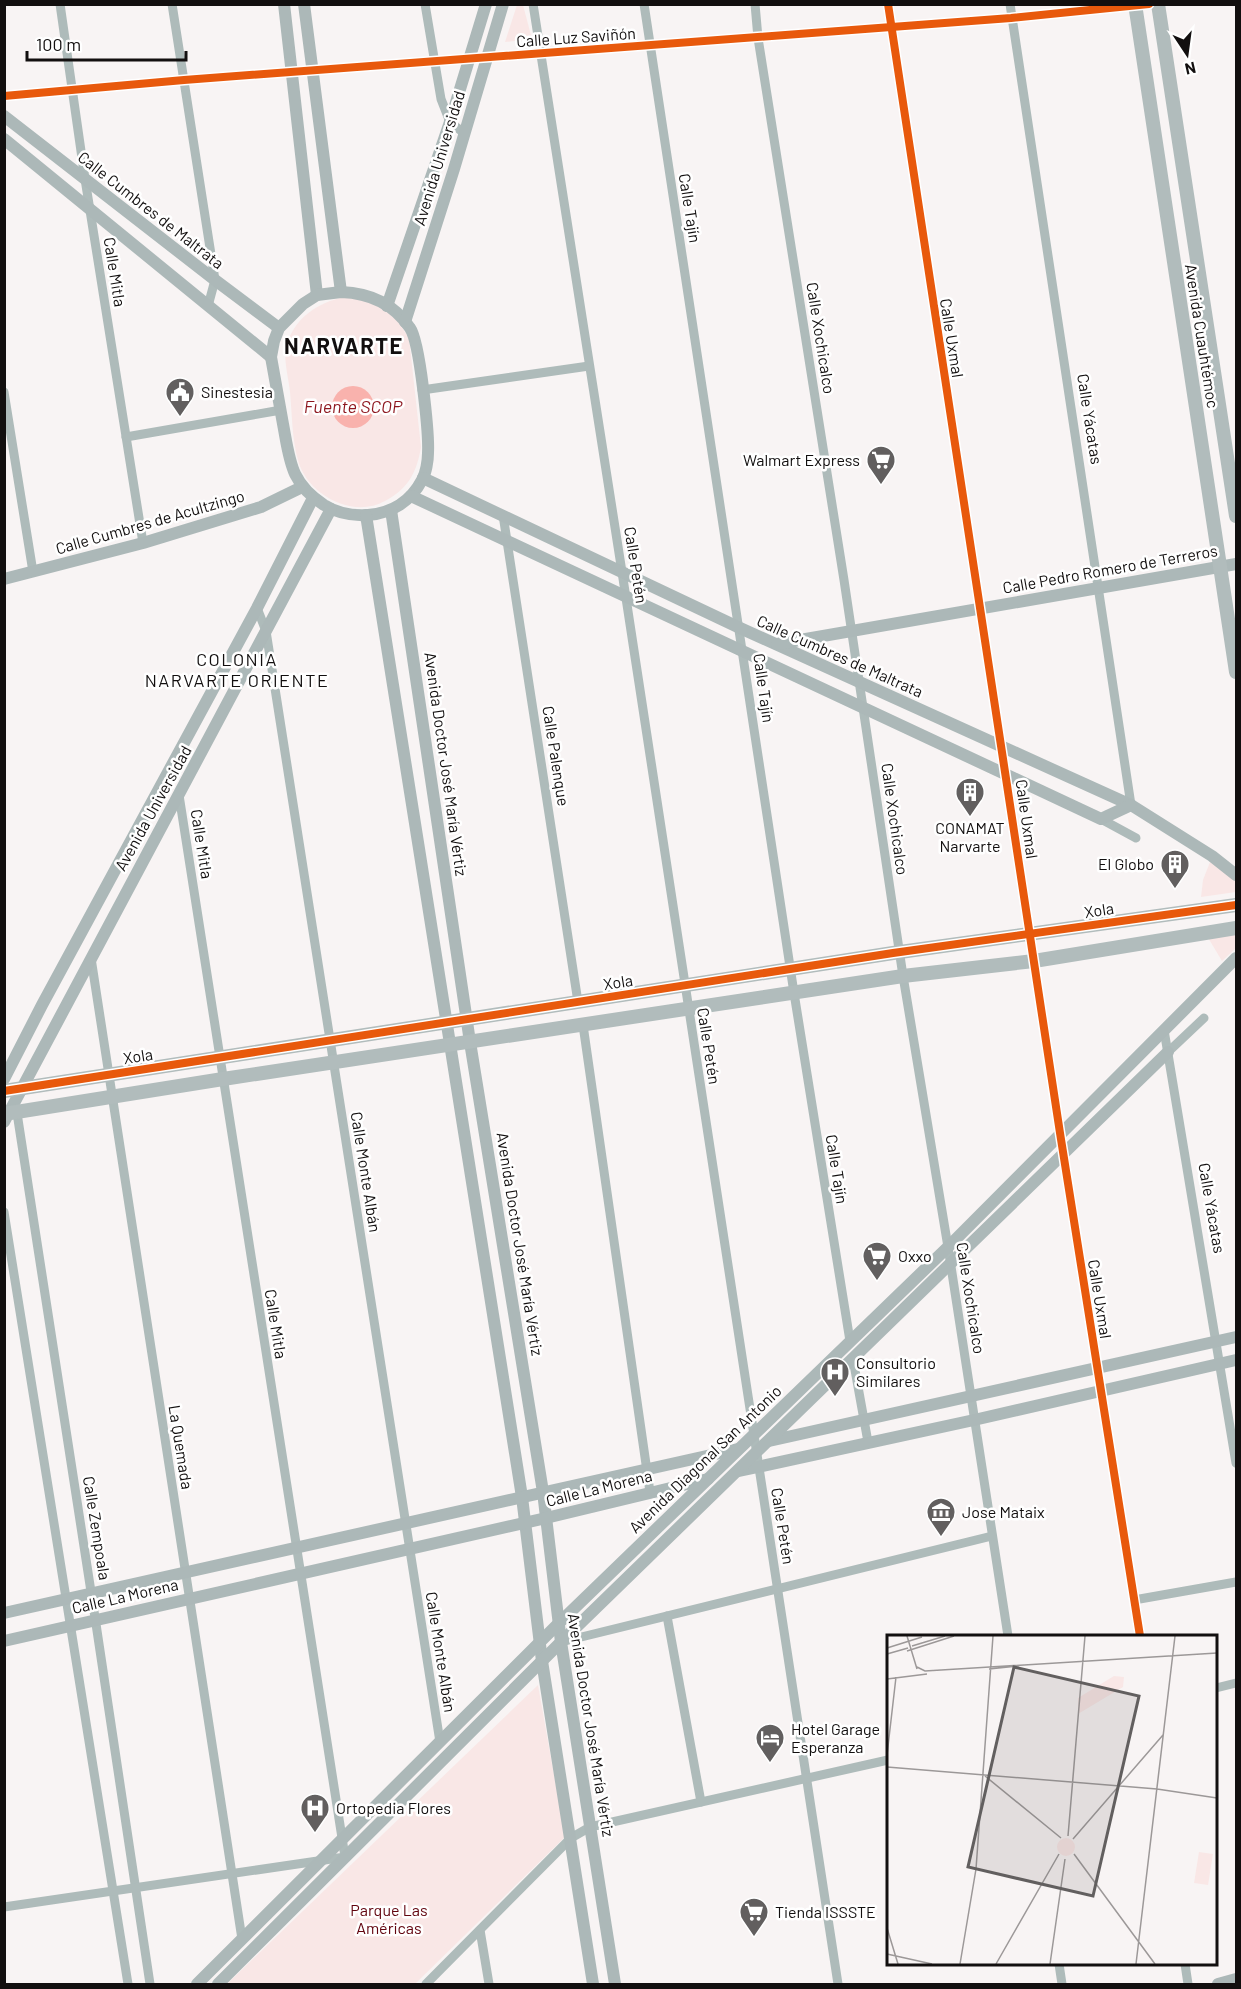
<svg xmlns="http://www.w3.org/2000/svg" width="1241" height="1989" viewBox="0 0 1241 1989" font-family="Barlow,sans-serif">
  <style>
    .green { fill: #f9e7e6 }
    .water { fill: #f9b2ad }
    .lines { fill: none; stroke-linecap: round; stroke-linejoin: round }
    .street { stroke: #aebbba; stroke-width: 9 }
    .secondary { stroke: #acb8b8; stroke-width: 12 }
    .primary { stroke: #b1bcbc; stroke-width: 14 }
    .cycleway-casing { stroke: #fff; stroke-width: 11 }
    .cycleway { stroke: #e8590c; stroke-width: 8 }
    .labels { text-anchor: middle; stroke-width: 5; stroke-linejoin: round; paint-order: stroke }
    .street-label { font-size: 16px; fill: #120f0f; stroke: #fff }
    .poi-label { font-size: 16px; fill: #120f0f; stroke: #fff; text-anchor: start }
    .park-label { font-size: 16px; fill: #61040e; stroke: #fff }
    .water-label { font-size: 18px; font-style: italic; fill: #8d161e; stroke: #fff }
    .neighbourhood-label { font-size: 18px; letter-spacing: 1.5px; fill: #120f0f; stroke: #fff }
    .district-label { font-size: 22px; font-weight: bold; letter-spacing: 1.5px; fill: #120f0f; stroke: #fff }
    .inset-road { fill: none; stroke: #9c9898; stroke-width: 1.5 }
    .view { fill: #625f5f; fill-opacity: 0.15; stroke: #625f5f; stroke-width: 3 }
    .inset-edge { fill: none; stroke: #120f0f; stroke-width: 3 }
  </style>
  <rect width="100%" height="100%" fill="#f8f4f4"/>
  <!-- green -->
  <g class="green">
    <path d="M517 5H523L532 39 505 42Z"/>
    <path d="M344 297 365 299 383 307 397 320 409 338 421 447C417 472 408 489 385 501 353 519 307 495 298 460 292 440 292 413 290 392 289 381 283 357 286 347 294 318 317 303 344 297Z"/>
    <path d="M1210 862 1236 881V892L1201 897 1203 880Z"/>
    <path d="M1236 932V948L1222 961 1207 936Z"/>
    <path d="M538 1685 565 1837 415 1984H227Z"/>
  </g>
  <!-- water -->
  <circle class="water" cx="353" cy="407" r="21"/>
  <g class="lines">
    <!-- street -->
    <g class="street">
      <path d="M60 4 85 179 143 543"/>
      <path d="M172 4 215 280 208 306"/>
      <path d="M425 4 441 99 450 122 465 134"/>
      <path d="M533 4 622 572 838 1984"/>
      <path d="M644 4 794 993 850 1341"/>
      <path d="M755 4 758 38 844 580 903 976 948 1247 1008 1636"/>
      <path d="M888 4 1060 1133 1140 1636"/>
      <path d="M1010 4 1131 805"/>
      <path d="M4 96 184 80 1011 18 1149 4"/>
      <path d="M422 390 589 366"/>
      <path d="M4 392 33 572"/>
      <path d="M126 437 281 410"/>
      <path d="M503 515 578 1002"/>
      <path d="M257 608 266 631 440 1742"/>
      <path d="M1101 819 1136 838"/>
      <path d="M91 958 242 1939"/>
      <path d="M583 1025 650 1492"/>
      <path d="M1164 1030 1236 1463"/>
      <path d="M1168 1052 1204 1018"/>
      <path d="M17 1113 96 1624 150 1984"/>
      <path d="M4 1212 128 1984"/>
      <path d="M853 1359 868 1442"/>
      <path d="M1134 1600 1236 1582"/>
      <path d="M667 1616 701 1802"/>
      <path d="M561 1642 992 1536"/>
      <path d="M1216 1688 1236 1683"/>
      <path d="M4 1907 345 1857 179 795"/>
      <path d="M480 1930 489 1984"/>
      <path d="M1059 1964 1062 1984"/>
      <path d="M1185 1964 1188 1984"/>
      <path d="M426 1984 571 1838 590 1827 888 1760"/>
    </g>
    <!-- secondary -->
    <g class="secondary">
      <path d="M284 4 317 295"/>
      <path d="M304 4 341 292"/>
      <path d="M4 116 215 280 279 328"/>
      <path d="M4 139 271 357"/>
      <path d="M341 292C369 293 394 304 410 328 420 342 429 434 428 453 428 461 426 473 422 480 411 501 392 513 368 515 353 516 337 513 324 505 290 483 290 461 283 424 279 401 275 379 271 357L274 341 279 328 303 304 317 295Z"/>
      <path d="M387 306 450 122 486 4"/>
      <path d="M405 322 454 169 503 4"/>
      <path d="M423 478 740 628 1131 805 1212 856 1236 875"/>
      <path d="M411 496 1101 819 1131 805"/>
      <path d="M391 510 470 1042 543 1492 561 1642 615 1984"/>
      <path d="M366 515 522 1497 542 1661 593 1984"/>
      <path d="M4 579 143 543 261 507 302 487"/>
      <path d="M777 644 1236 564"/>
      <path d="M4 1079 42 1005 257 608 313 498"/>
      <path d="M4 1122 331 509"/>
      <path d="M769 1441 1236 1337"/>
      <path d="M739 1471 974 1420 1236 1360"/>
      <path d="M4 1613 738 1449"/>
      <path d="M4 1641 546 1518 708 1479"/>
      <path d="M197 1984 559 1623 948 1247 1236 958"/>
      <path d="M218 1984 561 1642 1168 1052"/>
      <path d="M1218 1984 1236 1979"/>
    </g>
    <!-- primary -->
    <g class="primary">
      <path d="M1135 4 1236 672"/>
      <path d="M1158 4 1236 516"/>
      <path d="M4 1091 893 953 1236 905"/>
      <path d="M4 1114 223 1079 903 976 1034 961 1236 928"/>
    </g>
    <!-- cycleway casing -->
    <g class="cycleway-casing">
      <g id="cycleway">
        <path d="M888 4 1060 1133 1140 1636"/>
        <path d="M4 96 184 80 1011 18 1149 4"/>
        <path d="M4 1091 893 953 1236 905"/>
      </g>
    </g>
    <!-- cycleway -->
    <use href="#cycleway" class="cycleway"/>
  </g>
  <!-- icons -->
  <defs>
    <g id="civic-pin" transform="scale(1.5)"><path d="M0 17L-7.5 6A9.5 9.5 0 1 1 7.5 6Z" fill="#625f5f" stroke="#fff"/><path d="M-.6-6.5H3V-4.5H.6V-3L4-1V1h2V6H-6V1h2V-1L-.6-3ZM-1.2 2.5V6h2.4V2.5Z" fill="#fff"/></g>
    <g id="supermarket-pin" transform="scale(1.5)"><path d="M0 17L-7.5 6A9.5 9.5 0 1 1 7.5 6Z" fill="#625f5f" stroke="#fff"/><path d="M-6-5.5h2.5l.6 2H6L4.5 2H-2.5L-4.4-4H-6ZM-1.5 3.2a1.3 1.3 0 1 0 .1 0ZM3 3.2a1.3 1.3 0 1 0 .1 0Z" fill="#fff"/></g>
    <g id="building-pin" transform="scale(1.5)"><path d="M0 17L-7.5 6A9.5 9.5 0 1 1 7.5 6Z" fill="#625f5f" stroke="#fff"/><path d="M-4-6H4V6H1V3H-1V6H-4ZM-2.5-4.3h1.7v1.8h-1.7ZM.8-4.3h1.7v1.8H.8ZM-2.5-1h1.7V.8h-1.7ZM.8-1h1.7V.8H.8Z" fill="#fff"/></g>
    <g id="hospital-pin" transform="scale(1.5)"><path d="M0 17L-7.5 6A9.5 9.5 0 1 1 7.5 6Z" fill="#625f5f" stroke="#fff"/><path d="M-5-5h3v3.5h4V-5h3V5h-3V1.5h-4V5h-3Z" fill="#fff"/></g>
    <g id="museum-pin" transform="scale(1.5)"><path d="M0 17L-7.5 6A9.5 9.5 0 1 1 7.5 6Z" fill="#625f5f" stroke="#fff"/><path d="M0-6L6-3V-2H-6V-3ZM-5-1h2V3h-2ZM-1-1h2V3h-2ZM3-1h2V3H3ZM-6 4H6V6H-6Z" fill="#fff"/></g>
    <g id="hotel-pin" transform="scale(1.5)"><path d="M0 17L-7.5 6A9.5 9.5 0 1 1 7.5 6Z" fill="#625f5f" stroke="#fff"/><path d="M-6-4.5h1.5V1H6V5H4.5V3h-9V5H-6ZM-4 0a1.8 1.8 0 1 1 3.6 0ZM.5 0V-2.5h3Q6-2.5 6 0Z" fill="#fff"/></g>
  </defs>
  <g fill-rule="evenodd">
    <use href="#civic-pin" x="180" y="392"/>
    <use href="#supermarket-pin" x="881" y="460"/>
    <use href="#building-pin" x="970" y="792"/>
    <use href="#building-pin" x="1175" y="864"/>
    <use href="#supermarket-pin" x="877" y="1256"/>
    <use href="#hospital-pin" x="835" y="1372"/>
    <use href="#museum-pin" x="941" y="1512"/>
    <use href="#hotel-pin" x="770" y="1738"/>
    <use href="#hospital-pin" x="315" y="1808"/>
    <use href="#supermarket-pin" x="754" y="1912"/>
  </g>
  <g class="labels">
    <!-- street labels -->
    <g class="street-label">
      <text transform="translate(576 37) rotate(-4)" y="6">Calle Luz Saviñón</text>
      <text transform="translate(439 158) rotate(-73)" y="6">Avenida Universidad</text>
      <text transform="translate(690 208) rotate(81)" y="6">Calle Tajín</text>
      <text transform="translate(151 210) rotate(38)" y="6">Calle Cumbres de Maltrata</text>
      <text transform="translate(115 272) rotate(81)" y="6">Calle Mitla</text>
      <text transform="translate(1202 336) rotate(81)" y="6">Avenida Cuauhtémoc</text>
      <text transform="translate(821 338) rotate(81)" y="6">Calle Xochicalco</text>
      <text transform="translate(952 338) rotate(81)" y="6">Calle Uxmal</text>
      <text transform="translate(1090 419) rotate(81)" y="6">Calle Yácatas</text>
      <text transform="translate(150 522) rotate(-16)" y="6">Calle Cumbres de Acultzingo</text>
      <text transform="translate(636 565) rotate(81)" y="6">Calle Petén</text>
      <text transform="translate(1110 569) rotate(-10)" y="6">Calle Pedro Romero de Terreros</text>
      <text transform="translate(840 656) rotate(24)" y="6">Calle Cumbres de Maltrata</text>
      <text transform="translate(764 688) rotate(82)" y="6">Calle Tajín</text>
      <text transform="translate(556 756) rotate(81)" y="6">Calle Palenque</text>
      <text transform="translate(446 764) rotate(82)" y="6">Avenida Doctor José María Vértiz</text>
      <text transform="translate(153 808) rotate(-61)" y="6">Avenida Universidad</text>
      <text transform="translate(895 819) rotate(82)" y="6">Calle Xochicalco</text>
      <text transform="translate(1027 819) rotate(82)" y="6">Calle Uxmal</text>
      <text transform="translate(202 844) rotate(81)" y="6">Calle Mitla</text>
      <text transform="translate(1099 910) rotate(-9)" y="6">Xola</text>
      <text transform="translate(618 982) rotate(-9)" y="6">Xola</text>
      <text transform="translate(709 1046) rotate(81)" y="6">Calle Petén</text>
      <text transform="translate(138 1056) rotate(-9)" y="6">Xola</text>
      <text transform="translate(837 1169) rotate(81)" y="6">Calle Tajín</text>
      <text transform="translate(366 1172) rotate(81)" y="6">Calle Monte Albán</text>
      <text transform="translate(1212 1208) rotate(80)" y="6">Calle Yácatas</text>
      <text transform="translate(520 1244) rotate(81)" y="6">Avenida Doctor José María Vértiz</text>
      <text transform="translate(971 1298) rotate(81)" y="6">Calle Xochicalco</text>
      <text transform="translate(1100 1299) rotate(81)" y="6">Calle Uxmal</text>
      <text transform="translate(276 1324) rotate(81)" y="6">Calle Mitla</text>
      <text transform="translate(181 1447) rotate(81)" y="6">La Quemada</text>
      <text transform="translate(705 1459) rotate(-44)" y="6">Avenida Diagonal San Antonio</text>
      <text transform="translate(599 1488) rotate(-14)" y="6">Calle La Morena</text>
      <text transform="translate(783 1526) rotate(81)" y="6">Calle Petén</text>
      <text transform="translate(97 1528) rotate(81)" y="6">Calle Zempoala</text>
      <text transform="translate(125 1596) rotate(-13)" y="6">Calle La Morena</text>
      <text transform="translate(441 1652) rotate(81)" y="6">Calle Monte Albán</text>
      <text transform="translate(591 1725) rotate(81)" y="6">Avenida Doctor José María Vértiz</text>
    </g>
    <!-- poi labels -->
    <g class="poi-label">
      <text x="201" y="398">Sinestesia</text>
      <text x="860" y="466" text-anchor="end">Walmart Express</text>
      <text x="970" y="834" text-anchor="middle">CONAMAT<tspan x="970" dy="18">Narvarte</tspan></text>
      <text x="1154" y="870" text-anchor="end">El Globo</text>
      <text x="898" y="1262">Oxxo</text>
      <text x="856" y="1369">Consultorio<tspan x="856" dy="18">Similares</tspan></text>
      <text x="962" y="1518">Jose Mataix</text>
      <text x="791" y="1735">Hotel Garage<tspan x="791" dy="18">Esperanza</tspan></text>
      <text x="336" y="1814">Ortopedia Flores</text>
      <text x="775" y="1918">Tienda ISSSTE</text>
    </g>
    <!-- park labels -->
    <g class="park-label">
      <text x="389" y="1916">Parque Las<tspan x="389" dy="18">Américas</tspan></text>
    </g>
    <!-- water labels -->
    <g class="water-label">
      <text x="353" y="413">Fuente SCOP</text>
    </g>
    <!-- neighbourhood labels -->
    <g class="neighbourhood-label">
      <text x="237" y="666">COLONIA<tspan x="237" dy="21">NARVARTE ORIENTE</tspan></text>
    </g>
    <!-- district labels -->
    <g class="district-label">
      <text x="344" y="354">NARVARTE</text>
    </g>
  </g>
  <!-- overview -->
  <g transform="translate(887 1635)">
    <rect width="330" height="330" fill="#f8f4f4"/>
    <path d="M227 41 237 42 236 52 191 79V63ZM170 212a9 9 0 1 1 18 0a9 9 0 1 1-18 0ZM312 217 326 219 321 250 307 248Z" fill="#f9e7e6"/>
    <path class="inset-road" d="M20 1 30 34M25 11 58 1M0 13 35 2M20 16 67 1M0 19 21 13M30 32 38 36 330 18M102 34 132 31M0 44 40 39M0 120 9 42M0 132 270 154 330 163M98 141 174 203M181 201 198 1M186 204 276 100M187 219 268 329M0 293 11 329M0 319 45 329M73 329 89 234 106 1M109 329 172 219M163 329 178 224M249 329 288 1"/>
    <path class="view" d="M127 32 252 61 206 261 81 232Z"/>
    <rect width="330" height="330" class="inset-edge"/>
  </g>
  <!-- border -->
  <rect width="1241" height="1989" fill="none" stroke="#120f0f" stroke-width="12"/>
  <!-- north arrow -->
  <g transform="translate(1187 54) rotate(167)" stroke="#ffffff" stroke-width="4.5" paint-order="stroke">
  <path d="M0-4.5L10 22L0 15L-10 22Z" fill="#120f0f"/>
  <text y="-9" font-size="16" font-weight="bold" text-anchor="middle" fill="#120f0f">N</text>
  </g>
  <!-- scale -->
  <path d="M27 51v9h159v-9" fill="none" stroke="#120f0f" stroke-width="3"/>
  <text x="36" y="51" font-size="18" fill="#120f0f" stroke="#ffffff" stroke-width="4.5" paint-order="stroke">100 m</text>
</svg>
